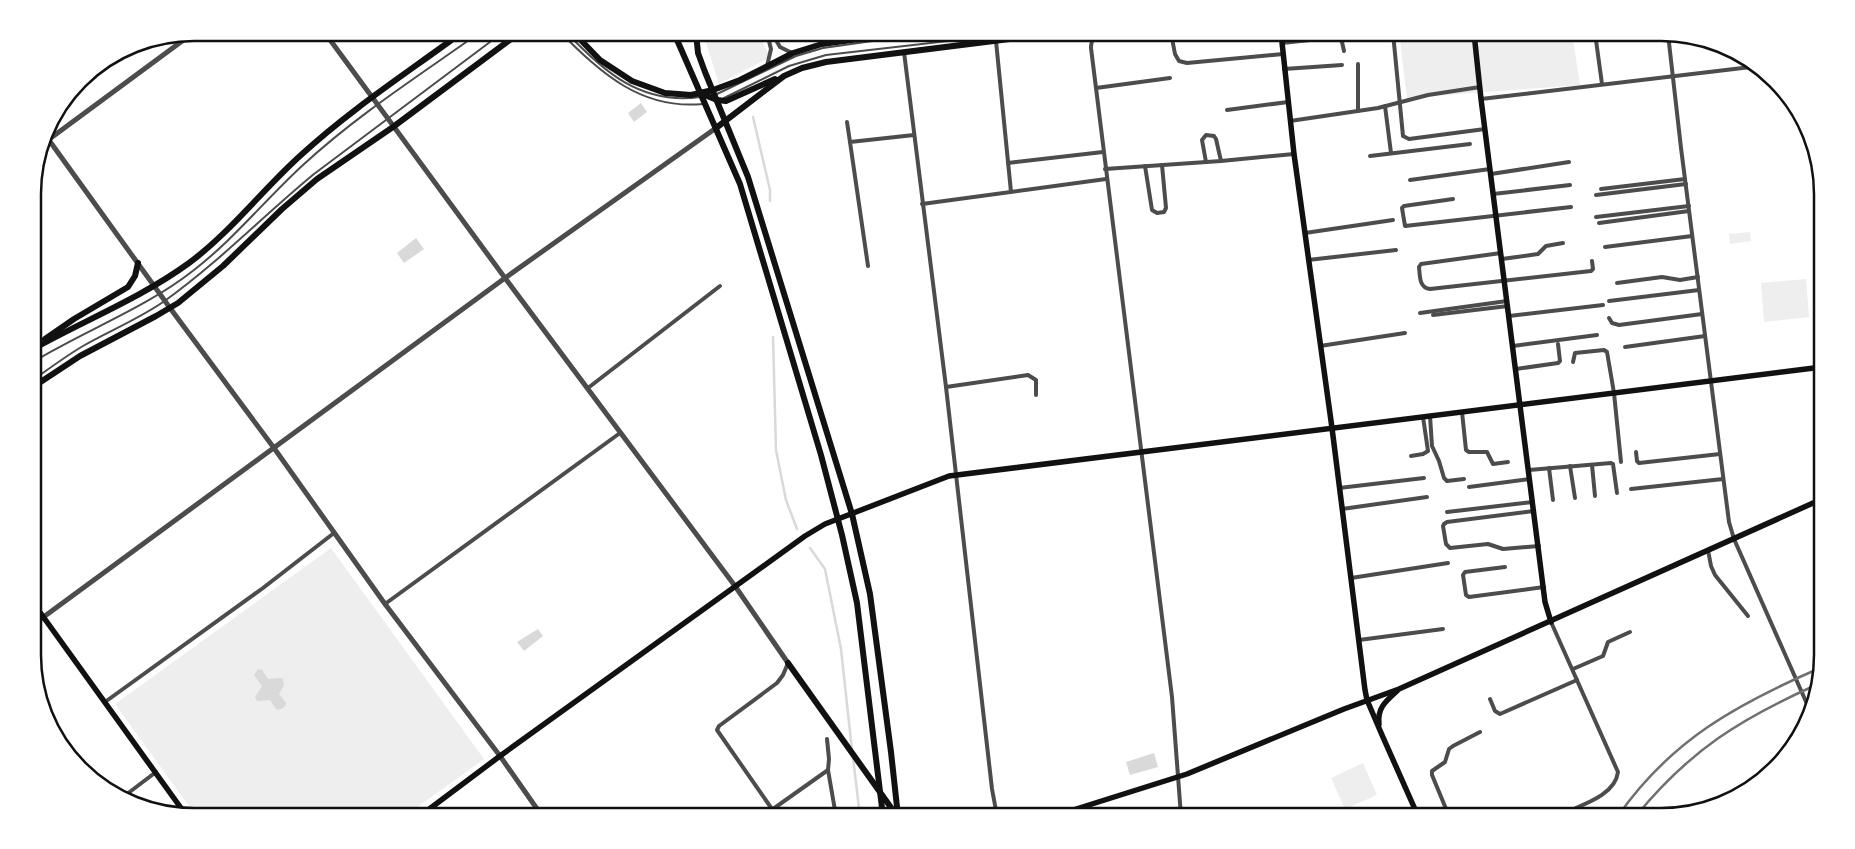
<svg xmlns="http://www.w3.org/2000/svg" width="1855" height="849" viewBox="0 0 1855 849" font-family="Montserrat,sans-serif">
  <style>
    .green { fill: #eee }
    .water { fill: #d9d9d9 }
    .lines { fill: none; stroke-linecap: round; stroke-linejoin: round }
    .stream { stroke: #d9d9d9; stroke-width: 2.5 }
    .service { stroke: #4c4c4c; stroke-width: 2 }
    .minor { stroke: #4c4c4c; stroke-width: 4 }
    .tertiary { stroke: #4c4c4c; stroke-width: 5 }
    .secondary { stroke: #111; stroke-width: 5.5 }
    .primary { stroke: #111; stroke-width: 6 }
    .rail { stroke: #707070; stroke-width: 2.5 }
    .rim { fill: none; stroke: #111; stroke-width: 2.5 }
  </style>
  <rect width="100%" height="100%" fill="#fff"/>
  <!-- green -->
  <g class="green">
    <path d="M703 33H759L768 54 767 59 719 84Z"/>
    <path d="M1399 33H1572L1580 85 1407 98Z"/>
    <path d="M1750 232 1751 241 1730 244 1729 234Z"/>
    <path d="M1806 279 1809 317 1764 322 1761 283Z"/>
    <path d="M331 548 484 759 405 816H196L115 704Z"/>
    <path d="M1363 763 1377 795 1345 809 1331 778Z"/>
  </g>
  <!-- water -->
  <g class="water">
    <path d="M641 103 647 112 634 122 628 113Z"/>
    <path d="M416 238 424 249 404 263 397 253Z"/>
    <path d="M538 629 543 636 524 651 517 642Z"/>
    <path d="M258 669 262 670 268 679 280 678 283 679 284 685 279 694 286 703C285 708 282 709 277 710L270 700 257 701 255 697 262 686 254 675Z"/>
    <path d="M1154 753 1158 767 1130 775 1126 762Z"/>
  </g>
  <g class="lines">
    <!-- stream -->
    <g class="stream">
      <path d="M753 117 770 190V201"/>
      <path d="M773 337 776 450 786 500 797 529"/>
      <path d="M810 548 825 569 841 649 852 750"/>
      <path d="M853 758 860 816"/>
    </g>
    <!-- service -->
    <g class="service">
      <path d="M561 33C601 73 641 110 703 104"/>
      <path d="M567 33C604 72 641 105 700 97"/>
      <path d="M717 94 796 56 823 48 929 33"/>
      <path d="M724 98 789 66 826 55 1019 33"/>
      <path d="M33 362C86 330 146 308 194 270 234 239 266 199 303 165 357 115 420 75 479 33"/>
      <path d="M33 380C50 368 66 356 83 346 111 330 141 318 166 300 219 262 264 215 314 174L502 33"/>
    </g>
    <!-- minor -->
    <g class="minor">
      <path d="M772 33 780 47 792 53"/>
      <path d="M1103 33C1095 35 1091 39 1091 48L1172 697 1181 816"/>
      <path d="M1171 33 1175 54 1179 61 1187 63 1283 54"/>
      <path d="M1393 33 1403 136 1409 139 1485 129"/>
      <path d="M1595 33 1602 84"/>
      <path d="M1601 33 1602 39 1605 40 1661 33"/>
      <path d="M1668 34 1681 148 1729 522 1734 539 1811 713"/>
      <path d="M996 41 1011 192"/>
      <path d="M1282 43 1338 37 1342 42 1344 51"/>
      <path d="M904 52 946 387 992 789 997 816"/>
      <path d="M767 66 771 49 767 33"/>
      <path d="M1284 69 1342 65"/>
      <path d="M1096 88 1170 78"/>
      <path d="M1481 99 1751 67"/>
      <path d="M1385 106 1391 153"/>
      <path d="M1227 110 1288 102"/>
      <path d="M1358 111V64"/>
      <path d="M1290 121 1378 108 1428 95 1480 87"/>
      <path d="M847 122 850 142"/>
      <path d="M1370 156 1470 144"/>
      <path d="M1206 162 1202 140 1206 135 1214 136 1216 139 1221 161"/>
      <path d="M1008 163 1103 152"/>
      <path d="M1145 166 1152 210 1157 213 1164 212 1166 208 1162 165"/>
      <path d="M1105 169 1221 161 1294 154"/>
      <path d="M1491 174 1569 162"/>
      <path d="M1410 180 1490 169"/>
      <path d="M1601 189 1685 179"/>
      <path d="M1493 194 1570 185"/>
      <path d="M1596 195 1686 184"/>
      <path d="M1453 199 1404 206 1402 208 1405 226 1571 207"/>
      <path d="M922 204 1106 179"/>
      <path d="M1596 217 1689 206"/>
      <path d="M1599 223 1689 211"/>
      <path d="M1305 233 1393 220"/>
      <path d="M1605 247 1692 236"/>
      <path d="M1501 253 1421 264 1419 267C1420 276 1419 288 1430 289L1591 271 1593 269 1592 261"/>
      <path d="M1502 259 1538 254 1546 246 1563 243"/>
      <path d="M1308 260 1396 250"/>
      <path d="M868 266 850 142 914 135"/>
      <path d="M1617 283 1662 277 1680 280 1698 277"/>
      <path d="M1609 301 1699 290"/>
      <path d="M1420 313 1507 301"/>
      <path d="M1433 315 1508 306"/>
      <path d="M1509 316 1603 305"/>
      <path d="M1609 318 1612 323 1619 325 1702 314"/>
      <path d="M1320 346 1405 333"/>
      <path d="M1513 346 1597 335"/>
      <path d="M1625 347 1705 336"/>
      <path d="M1573 362 1575 353 1604 350 1607 352 1614 393 1621 462"/>
      <path d="M1516 369 1558 363 1560 361 1558 344"/>
      <path d="M946 387 1028 375 1036 380V395"/>
      <path d="M588 388 720 286"/>
      <path d="M1462 412 1466 450 1469 452H1487L1493 464 1508 462"/>
      <path d="M1430 416 1432 446 1439 461 1444 478 1447 481 1464 479"/>
      <path d="M1636 452 1637 461 1639 463 1720 454"/>
      <path d="M1411 456 1423 454 1428 451 1423 417"/>
      <path d="M1592 465 1595 496"/>
      <path d="M1570 466 1575 498"/>
      <path d="M1549 468 1553 500"/>
      <path d="M1529 470 1611 463 1613 464 1617 493"/>
      <path d="M1469 487 1530 479"/>
      <path d="M1339 488 1424 478"/>
      <path d="M1631 489 1723 479"/>
      <path d="M1342 509 1427 497"/>
      <path d="M1534 511 1447 522 1444 524 1443 526 1446 544 1450 548 1488 544 1503 549 1539 546"/>
      <path d="M1447 512 1533 502"/>
      <path d="M1708 550 1711 566 1715 575 1748 616"/>
      <path d="M1505 567 1465 572 1463 575 1466 595 1469 597 1544 587"/>
      <path d="M1351 578 1448 563"/>
      <path d="M385 604 620 433"/>
      <path d="M1551 622 1618 772C1615 796 1581 805 1562 814"/>
      <path d="M1359 640 1443 629"/>
      <path d="M1573 669 1603 656 1608 642 1630 632"/>
      <path d="M1490 699 1495 711 1500 714 1577 680"/>
      <path d="M105 702 263 588 334 533"/>
      <path d="M827 739 829 759 828 770 836 816"/>
      <path d="M123 797 156 772"/>
      <path d="M772 809 717 730 719 726 777 683 783 675 788 663"/>
      <path d="M763 816 828 770"/>
      <path d="M1449 816 1432 775V771L1445 762 1449 749 1453 746 1480 732"/>
    </g>
    <!-- tertiary -->
    <g class="tertiary">
      <path d="M325 33 505 278 735 586 788 663"/>
      <path d="M46 136 170 308 274 448 385 604 500 756 542 816"/>
      <path d="M44 143 193 33"/>
      <path d="M34 624 505 278 716 128"/>
    </g>
    <!-- secondary -->
    <g class="secondary">
      <path d="M1281 33 1294 154 1332 428 1365 690 1367 700 1382 735 1418 816"/>
      <path d="M1474 33 1481 99 1545 602 1551 622"/>
      <path d="M34 604 186 815"/>
      <path d="M1379 724C1377 708 1386 701 1397 691"/>
      <path d="M420 816 500 756 805 536 825 524 949 476 1822 367"/>
      <path d="M1054 816 1187 774 1344 709 1399 689 1822 499"/>
    </g>
    <!-- primary -->
    <g class="primary">
      <path d="M574 33 600 60 632 81 665 93 691 95 713 90 740 80 793 53 822 44 903 33"/>
      <path d="M674 33 740 184 821 455 842 535 857 603 883 816"/>
      <path d="M696 33 698 53 705 72 748 177 852 514 870 594 891 752 898 816"/>
      <path d="M700 93 717 100 726 101 775 79"/>
      <path d="M716 128 784 76 802 68 826 62 1057 33"/>
      <path d="M45 339 74 319 128 287 135 276 138 263"/>
      <path d="M33 349C85 320 141 298 189 263 231 232 263 189 301 155 351 109 407 73 461 33"/>
      <path d="M33 387 80 356 156 316 178 303 223 266 282 209 317 179 393 127 519 33"/>
      <path d="M788 663 897 816"/>
    </g>
    <!-- rail -->
    <g class="rail">
      <path d="M1618 816C1671 740 1737 704 1820 668"/>
      <path d="M1636 816C1690 750 1740 719 1816 685"/>
    </g>
  </g>
  <!-- crop -->
  <path d="M0 0H1855V849H0ZM194 41H1661A153 153 0 0 1 1814 194V655A153 153 0 0 1 1661 808H194A153 153 0 0 1 41 655V194A153 153 0 0 1 194 41Z" fill="#fff" fill-rule="evenodd"/>
  <path class="rim" d="M194 41H1661A153 153 0 0 1 1814 194V655A153 153 0 0 1 1661 808H194A153 153 0 0 1 41 655V194A153 153 0 0 1 194 41Z"/>
</svg>
